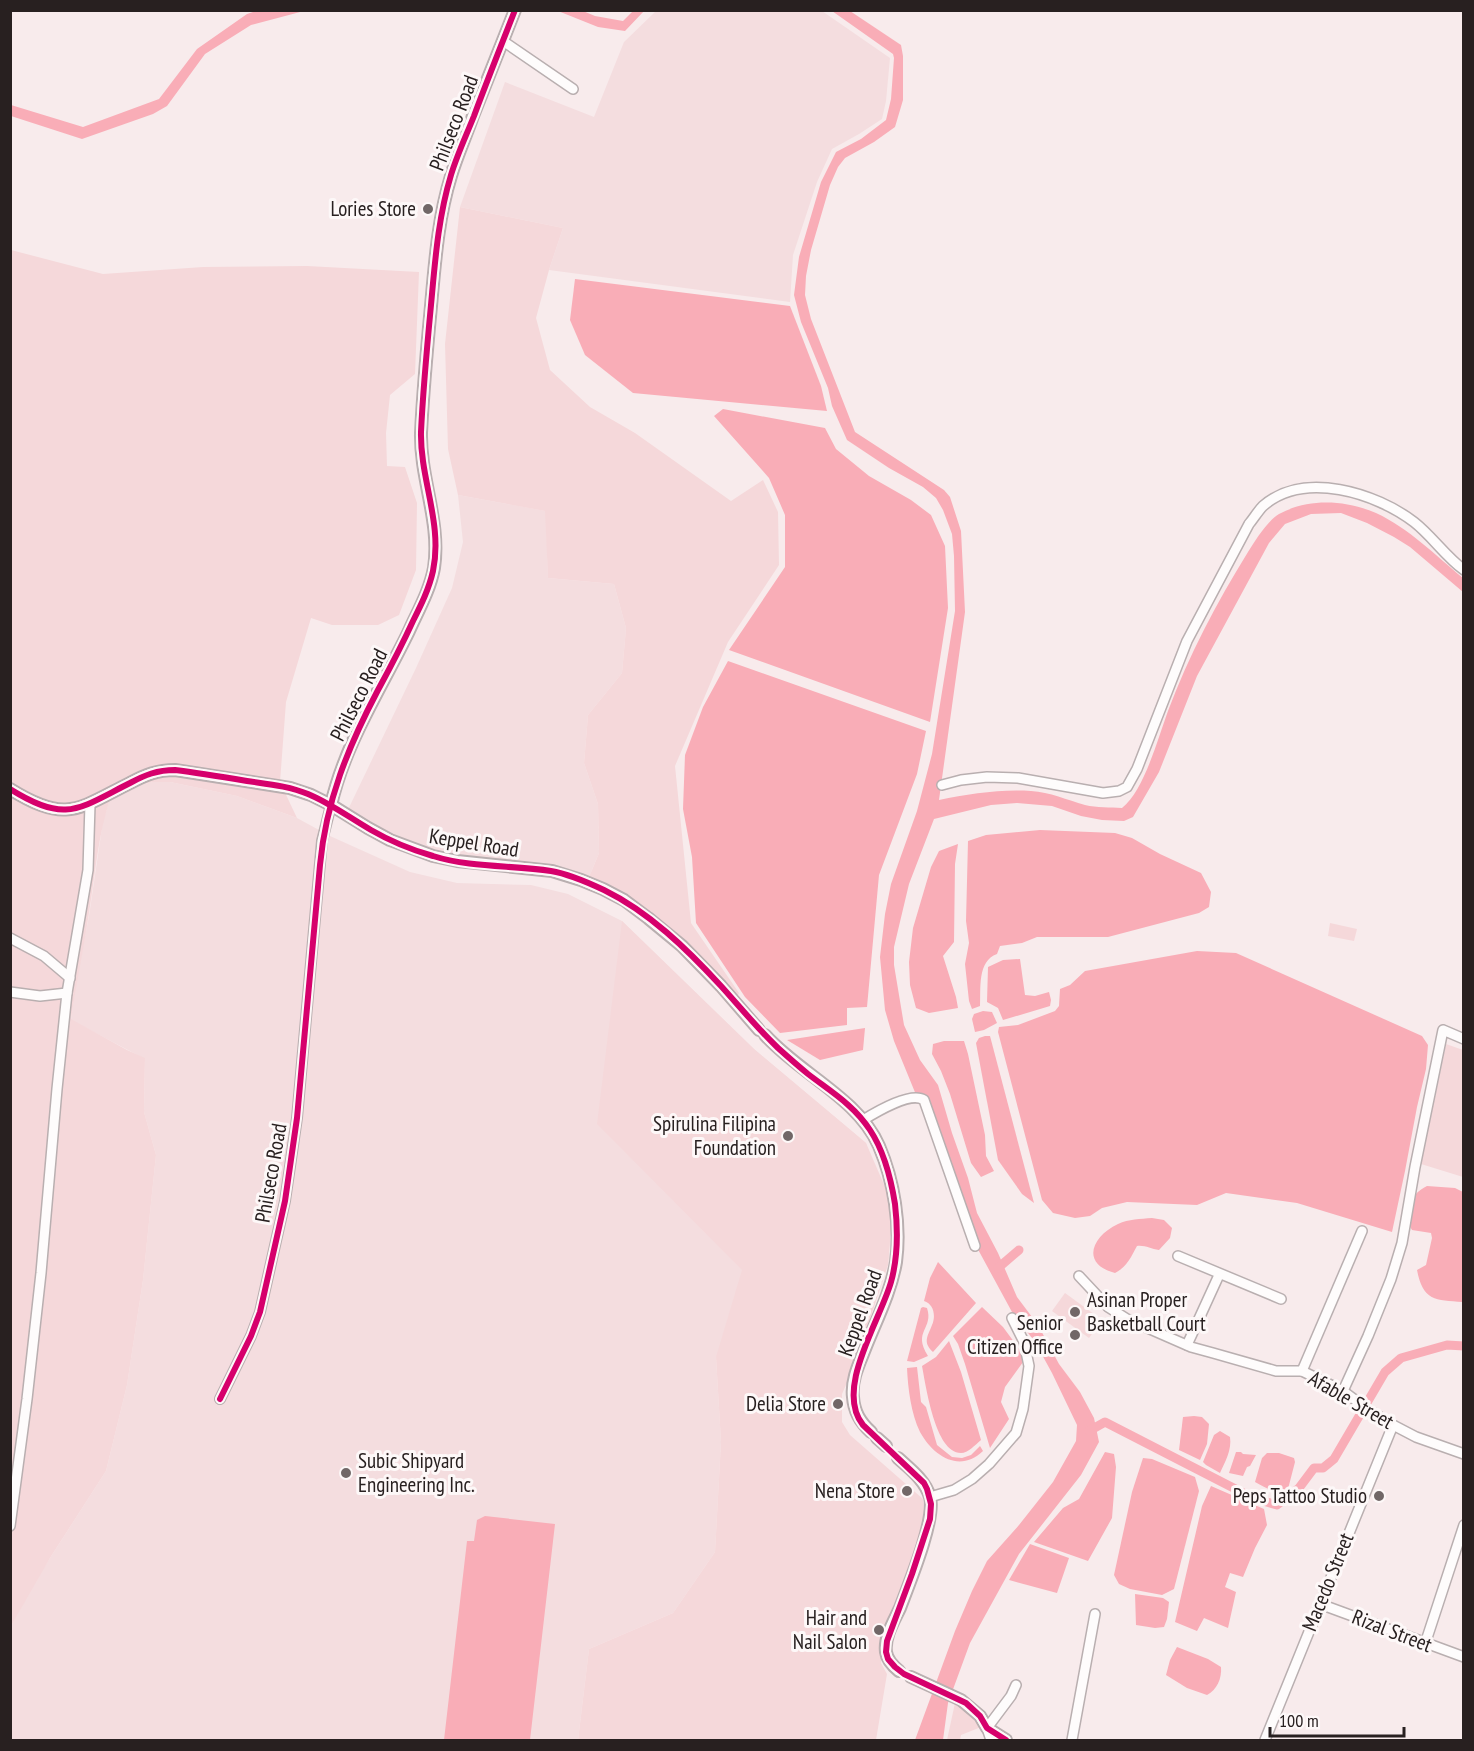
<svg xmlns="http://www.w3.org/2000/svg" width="1474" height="1751" viewBox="0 0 1474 1751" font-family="'PT Sans Narrow',sans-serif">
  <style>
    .built { fill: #f4dddf }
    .green { fill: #f5d8da }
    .water { fill: #f9adb7 }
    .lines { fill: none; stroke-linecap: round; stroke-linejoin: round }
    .canal { stroke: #f9adb7; stroke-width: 9 }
    .minor-casing { stroke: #b9afb0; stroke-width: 12 }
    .tertiary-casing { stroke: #b9afb0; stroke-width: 14 }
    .minor { stroke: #fefcfc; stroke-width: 9 }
    .tertiary { stroke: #fefcfc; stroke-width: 10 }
    .cycleway-casing { stroke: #fdf8f8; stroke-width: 10 }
    .cycleway { stroke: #d6006c; stroke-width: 6 }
    .poi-dot { fill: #716767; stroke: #fdf8f8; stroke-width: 2 }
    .labels { text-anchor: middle; stroke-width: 6; stroke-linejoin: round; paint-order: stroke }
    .street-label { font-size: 21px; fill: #282020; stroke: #fdf8f8 }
    .poi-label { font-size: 21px; fill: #282020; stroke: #fdf8f8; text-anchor: end }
  </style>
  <rect width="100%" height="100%" fill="#f8ebec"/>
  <!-- built -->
  <g class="built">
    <path d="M656 11H822L890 58 886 101 882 119 859 134 832 149 817 182 793 255 790 302 549 270 563 228 460 207 505 82 594 117 624 42Z"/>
    <path d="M458 495 546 511 548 578 614 584 626 628 622 673 588 715 584 763 598 804 599 853 587 882 464 862 344 818 416 668 452 588 463 542Z"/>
    <path d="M153 782H170L237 796 297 818 330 836 410 872 457 883 531 885 568 894 622 921 754 1049 866 1143 891 1228 888 1265 716 1357 721 1442 715 1552 673 1613 589 1649 578 1740H11V1626L32 1586 106 1471 127 1385 143 1280 156 1155 144 1112 145 1059 71 1020 76 983 89 916 103 821 110 799 135 786Z"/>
  </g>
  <!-- green -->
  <g class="green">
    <path d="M460 207 563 228 549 270 536 318 550 370 590 407 635 433 731 501 763 480 778 512 779 565 728 642 675 766 691 923 739 993 732 1009 650 917 587 882 599 853 598 804 584 763 588 715 622 673 626 628 614 584 548 578 545 511 458 495 448 449 445 344Z"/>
    <path d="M11 250 103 274 203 267 307 266 419 272 415 374 390 395 386 433 387 466 405 467 417 503 416 570 399 615 378 625H332L311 618 286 702 280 782 297 818 237 796 170 782H153L135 786 110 799C98 836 95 875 89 913 84 949 76 984 71 1019L127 1050 145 1058 144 1112 156 1155 143 1280 127 1385 106 1471 50 1558 11 1626Z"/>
    <path d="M622 921 754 1049 866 1143 889 1196 891 1228 888 1265 854 1367 842 1394V1422L850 1435 923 1499 926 1517 913 1560 884 1643 881 1663 887 1674 876 1740H578L589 1649 673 1613 715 1552 721 1442 716 1357 742 1270 597 1124Z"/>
    <path d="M1330 923 1357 929 1354 941 1328 936Z"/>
    <path d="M1446 1044 1463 1050V1177L1421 1164Z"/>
    <path d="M1065 1293 1102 1320 1089 1338 1052 1311Z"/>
    <path d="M955 1703 974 1716 981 1727 961 1735 960 1740H947Z"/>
  </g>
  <!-- water -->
  <g class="water">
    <path d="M259 10 304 11 251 25 205 54 167 106 153 114 82 139 11 116V105L83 127 159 99 197 49 247 14Z"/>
    <path d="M558 11H583L595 16 623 21 633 11H644L625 31 598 27Z"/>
    <path d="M832 11H850L901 45 903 56V100L895 127 874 142 845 158 838 167 830 185 811 250 806 276 805 295 811 319 855 432 944 490 950 497 961 531 965 612 939 800C969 794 1000 789 1031 791 1050 792 1067 800 1085 805 1097 808 1110 807 1122 808 1144 791 1158 738 1168 711 1189 655 1217 602 1248 552 1255 541 1267 521 1279 514 1309 498 1345 500 1376 513 1410 529 1435 555 1463 578V592L1410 547 1394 537 1367 523 1341 513 1311 514 1285 524 1269 543 1197 676 1159 772 1133 817 1124 821 1102 820 1081 816 1052 806 1017 803 991 805 934 819 909 884 894 947V965L904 1025 920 1060 938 1085 952 1133 968 1178 977 1213 998 1253 1017 1297 1038 1325 1059 1364 1080 1392 1094 1418 1099 1442 1081 1475 1019 1554 970 1643 948 1703 943 1740H915L955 1631 972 1591 987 1561 1019 1525 1053 1482 1076 1441 1077 1425 1052 1373 1035 1342 1012 1312 962 1220 949 1186 930 1129 894 1041 885 1010 880 957 885 914 891 884 917 811 932 754 955 611 954 556 952 534 943 510 936 498 923 487 889 468 847 440 832 406 828 388 801 322 794 295 799 257 821 182 836 152 861 139 886 120 891 99 894 58 893 54Z"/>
    <path d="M575 279 790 306 821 386 827 411 633 393 585 355 570 320Z"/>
    <path d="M723 409 825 428 836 449 869 476 911 500 931 515 945 546 948 608 930 722 729 650 785 567V515L769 478 714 416Z"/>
    <path d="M728 661 926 731 917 774 879 875 867 1007 847 1008V1025L780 1033 745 997 696 923 692 857 683 809 685 755 703 707Z"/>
    <path d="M1040 830 1115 833 1132 838 1160 854 1201 873 1211 892 1209 907 1199 913 1108 937H1037L1022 943 1000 946 997 954C977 961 981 989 980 1006L972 1009 969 1001 965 964 969 943 966 921 968 841 986 835Z"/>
    <path d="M958 844 955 864 954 942 943 956 956 997 958 1008 929 1013 916 1008 910 985 909 962 913 928 931 867 939 851Z"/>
    <path d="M1197 951 1236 953 1422 1036 1428 1045 1426 1069 1417 1107 1405 1171 1392 1232 1297 1203 1226 1193 1197 1205 1127 1202 1102 1208 1090 1216 1075 1218 1053 1213 1042 1200 998 1032 999 1027 1018 1025 1055 1011 1059 1006 1060 989 1070 985 1085 971Z"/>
    <path d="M1020 959 1025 995 1035 996 1049 992 1051 1000 1050 1006 1003 1020 998 1008 987 1002 988 967 1003 960Z"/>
    <path d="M983 1011 992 1012 997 1023 984 1030 975 1032 972 1019 974 1014Z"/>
    <path d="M865 1028 863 1050 820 1060 787 1040Z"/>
    <path d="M985 1036H990L1034 1203 1022 1194 998 1160 976 1043 979 1038Z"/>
    <path d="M944 1041H964L968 1054 985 1135 986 1156 994 1171 981 1177 971 1163 950 1094 941 1071 932 1054 933 1044Z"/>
    <path d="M1427 1186 1455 1188 1463 1192V1302C1435 1300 1423 1301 1417 1270L1426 1265 1432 1238 1431 1233 1412 1230 1408 1223C1411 1205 1409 1195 1427 1186Z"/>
    <path d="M1152 1218 1164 1220 1172 1228 1170 1238 1159 1250C1151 1249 1145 1245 1137 1246 1131 1257 1127 1267 1115 1273 1080 1264 1092 1236 1118 1224 1129 1219 1140 1219 1152 1218Z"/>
    <path d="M938 1262 976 1303 933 1352C922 1342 928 1336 932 1325 936 1316 934 1304 924 1301L930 1278Z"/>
    <path d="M923 1307 927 1308C934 1329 912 1331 928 1356L914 1362 907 1361 921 1308Z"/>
    <path d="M982 1307 1003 1327 1026 1358 1005 1387 1001 1402 1009 1419 990 1448 965 1364 958 1344 953 1336Z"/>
    <path d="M949 1341 961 1372 981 1440C975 1445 968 1453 961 1453 935 1453 926 1386 922 1366L936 1357Z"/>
    <path d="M917 1367 921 1402 926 1407 937 1445 952 1457 962 1458 971 1455 980 1446 983 1451C960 1473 934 1457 920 1432 911 1413 908 1389 907 1368Z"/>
    <path d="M1194 1416 1202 1417 1209 1424 1207 1444 1200 1460 1179 1450 1183 1417Z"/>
    <path d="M1220 1431 1230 1437C1232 1450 1225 1462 1220 1473L1206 1465 1203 1462 1214 1435Z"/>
    <path d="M1105 1452 1114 1454 1116 1467 1112 1518 1088 1561 1034 1542 1063 1508 1079 1499Z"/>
    <path d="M1236 1452H1241L1243 1454 1256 1455 1250 1466 1247 1467 1243 1476 1229 1473Z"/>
    <path d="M1267 1453H1279L1294 1458 1295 1462 1288 1489C1275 1495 1267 1488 1255 1482L1262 1458Z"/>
    <path d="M1143 1458 1152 1459 1195 1477 1199 1491 1174 1589 1162 1595 1130 1589 1119 1584 1114 1575 1132 1492Z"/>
    <path d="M1211 1486 1264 1509 1267 1525 1255 1548 1243 1577 1230 1573 1225 1587 1236 1592 1228 1628 1204 1618 1197 1631 1175 1622 1202 1506Z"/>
    <path d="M485 1516 555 1524 530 1740H444L467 1541H474L477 1520Z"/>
    <path d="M1030 1544 1069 1558 1057 1593 1009 1580Z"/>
    <path d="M1135 1594 1163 1598 1169 1602 1167 1619 1164 1627 1155 1628 1136 1625Z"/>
    <path d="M1177 1647 1208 1659 1221 1667C1222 1678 1217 1690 1207 1695L1187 1688 1166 1675 1170 1660Z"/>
  </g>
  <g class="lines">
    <!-- canal -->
    <g class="canal">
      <path d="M998 1268 1019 1250"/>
      <path d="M1089 1431 1105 1422 1253 1498 1277 1505 1299 1488 1314 1468H1323L1334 1459 1385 1372 1401 1358 1447 1345 1464 1346"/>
    </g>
    <!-- minor casing -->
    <g class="minor-casing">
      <g id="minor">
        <path d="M503 41 573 89"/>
        <path d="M942 785 961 780 987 777 1018 778 1103 793 1119 791 1127 787 1137 769 1187 641 1249 524C1254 518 1258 511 1263 506 1304 470 1376 493 1414 522 1432 536 1445 556 1464 570"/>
        <path d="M10 938 44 956 70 978"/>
        <path d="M10 992 40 996 67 993"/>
        <path d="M863 1120C876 1112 911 1091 924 1100L975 1246"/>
        <path d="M1178 1256 1281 1299"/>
        <path d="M1079 1276 1108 1307 1127 1319 1191 1347 1213 1353 1276 1371H1302L1343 1391 1370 1411 1393 1425 1416 1437 1464 1454"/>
        <path d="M1187 1345 1219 1275"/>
        <path d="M1302 1371 1362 1231"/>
        <path d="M1343 1391 1368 1336 1391 1279 1402 1243 1415 1167 1443 1030 1464 1039"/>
        <path d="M220 1399 251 1336 260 1312 285 1201 297 1118 322 841 331 805"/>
        <path d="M930 1497 954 1490 972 1479 989 1464 1016 1433 1023 1409 1029 1366 1024 1342 1012 1318"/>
        <path d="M10 1526 27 1399 41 1273 57 1089 67 993 88 870 90 804"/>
        <path d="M1320 1604 1464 1657"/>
        <path d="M1425 1644 1464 1525"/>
        <path d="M991 1740 987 1728 1011 1696 1016 1685"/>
        <path d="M1072 1740 1095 1614"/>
        <path d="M1265 1740 1393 1425"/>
      </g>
    </g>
    <!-- tertiary casing -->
    <g class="tertiary-casing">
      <g id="tertiary">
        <path d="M10 789C66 824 78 809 130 783 145 775 157 770 175 770L290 788 311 795 331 805 368 828 390 840 433 856 457 861 552 871 581 880 603 889 624 900 648 918 682 946 721 986 759 1030"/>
        <path d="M331 805C345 743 381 689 409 631 418 611 430 590 434 568 441 522 420 479 421 433 423 391 427 348 431 306 435 262 438 218 451 176 457 156 466 136 473 116 487 81 501 46 515 10"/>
        <path d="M765 1035C800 1074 858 1098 879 1146 894 1181 901 1225 896 1262 891 1292 876 1321 865 1349 859 1364 851 1380 853 1397 854 1412 860 1422 871 1432"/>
        <path d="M877 1438 886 1446"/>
        <path d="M898 1458C910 1469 925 1480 930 1497 936 1519 909 1584 900 1608 894 1621 884 1637 886 1652 887 1660 893 1666 899 1671"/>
        <path d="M911 1677 961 1700 980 1716 987 1728 1006 1740"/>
      </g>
    </g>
    <!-- minor -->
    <use href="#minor" class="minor"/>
    <!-- tertiary -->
    <use href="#tertiary" class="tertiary"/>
    <!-- cycleway casing -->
    <g class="cycleway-casing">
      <g id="cycleway">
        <path d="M10 789C66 824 78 809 130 783 145 775 157 770 175 770 199 773 223 777 247 781 267 784 289 786 308 794 330 803 350 818 371 830 390 841 412 850 433 856 471 868 512 865 551 871 569 874 587 882 604 890 649 912 687 949 721 986 740 1007 757 1028 778 1048 788 1057 797 1065 808 1074 830 1091 854 1105 870 1130 884 1151 891 1179 895 1204 898 1230 898 1257 891 1282 880 1321 834 1389 863 1425L924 1483 927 1489 931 1504 930 1519 912 1574 887 1641 886 1652 888 1659 895 1667 904 1674 966 1703 980 1716 987 1728 1006 1740"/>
        <path d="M220 1399 251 1336 260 1312 285 1201 297 1118 320 865C326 801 348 747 378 690 390 668 402 645 413 621 421 605 429 589 433 571 443 524 420 479 421 432 423 390 427 347 431 305 435 262 438 218 451 175 457 155 466 136 474 116 487 81 501 46 515 10"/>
      </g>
    </g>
    <!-- cycleway -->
    <use href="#cycleway" class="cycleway"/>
  </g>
  <!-- markers -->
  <g class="poi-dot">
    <circle cx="428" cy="209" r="6"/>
    <circle cx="788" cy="1136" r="6"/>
    <circle cx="1075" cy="1312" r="6"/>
    <circle cx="1075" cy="1335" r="6"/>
    <circle cx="838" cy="1404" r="6"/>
    <circle cx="346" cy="1473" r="6"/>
    <circle cx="907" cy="1491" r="6"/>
    <circle cx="1379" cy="1496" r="6"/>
    <circle cx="879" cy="1630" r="6"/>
  </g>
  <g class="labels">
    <!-- street labels -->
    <g class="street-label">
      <text transform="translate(454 123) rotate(-69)" y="7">Philseco Road</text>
      <text transform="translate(359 695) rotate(-63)" y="7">Philseco Road</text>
      <text transform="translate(474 843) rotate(9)" y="7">Keppel Road</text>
      <text transform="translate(271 1173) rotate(-80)" y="7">Philseco Road</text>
      <text transform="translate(860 1313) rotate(-70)" y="7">Keppel Road</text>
      <text transform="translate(1351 1400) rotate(30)" y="7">Afable Street</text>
      <text transform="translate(1328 1582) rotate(-68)" y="7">Macedo Street</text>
      <text transform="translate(1392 1631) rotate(21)" y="7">Rizal Street</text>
    </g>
    <!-- poi labels -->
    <g class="poi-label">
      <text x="416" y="216">Lories Store</text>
      <text x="776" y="1131">Spirulina Filipina<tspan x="776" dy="24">Foundation</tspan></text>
      <text x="1087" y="1307" text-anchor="start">Asinan Proper<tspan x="1087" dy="24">Basketball Court</tspan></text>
      <text x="1063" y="1330">Senior<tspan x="1063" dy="24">Citizen Office</tspan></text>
      <text x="826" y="1411">Delia Store</text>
      <text x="358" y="1468" text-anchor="start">Subic Shipyard<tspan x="358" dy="24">Engineering Inc.</tspan></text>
      <text x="895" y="1498">Nena Store</text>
      <text x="1367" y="1503">Peps Tattoo Studio</text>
      <text x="867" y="1625">Hair and<tspan x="867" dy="24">Nail Salon</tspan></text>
    </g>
  </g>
  <!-- border -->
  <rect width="1474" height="1751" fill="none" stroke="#282020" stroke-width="24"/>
  <!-- scale -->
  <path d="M1270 1727v9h134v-9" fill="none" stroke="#282020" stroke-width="3"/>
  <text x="1279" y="1727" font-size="18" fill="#282020" stroke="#fdf8f8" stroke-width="4.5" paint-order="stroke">100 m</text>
</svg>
